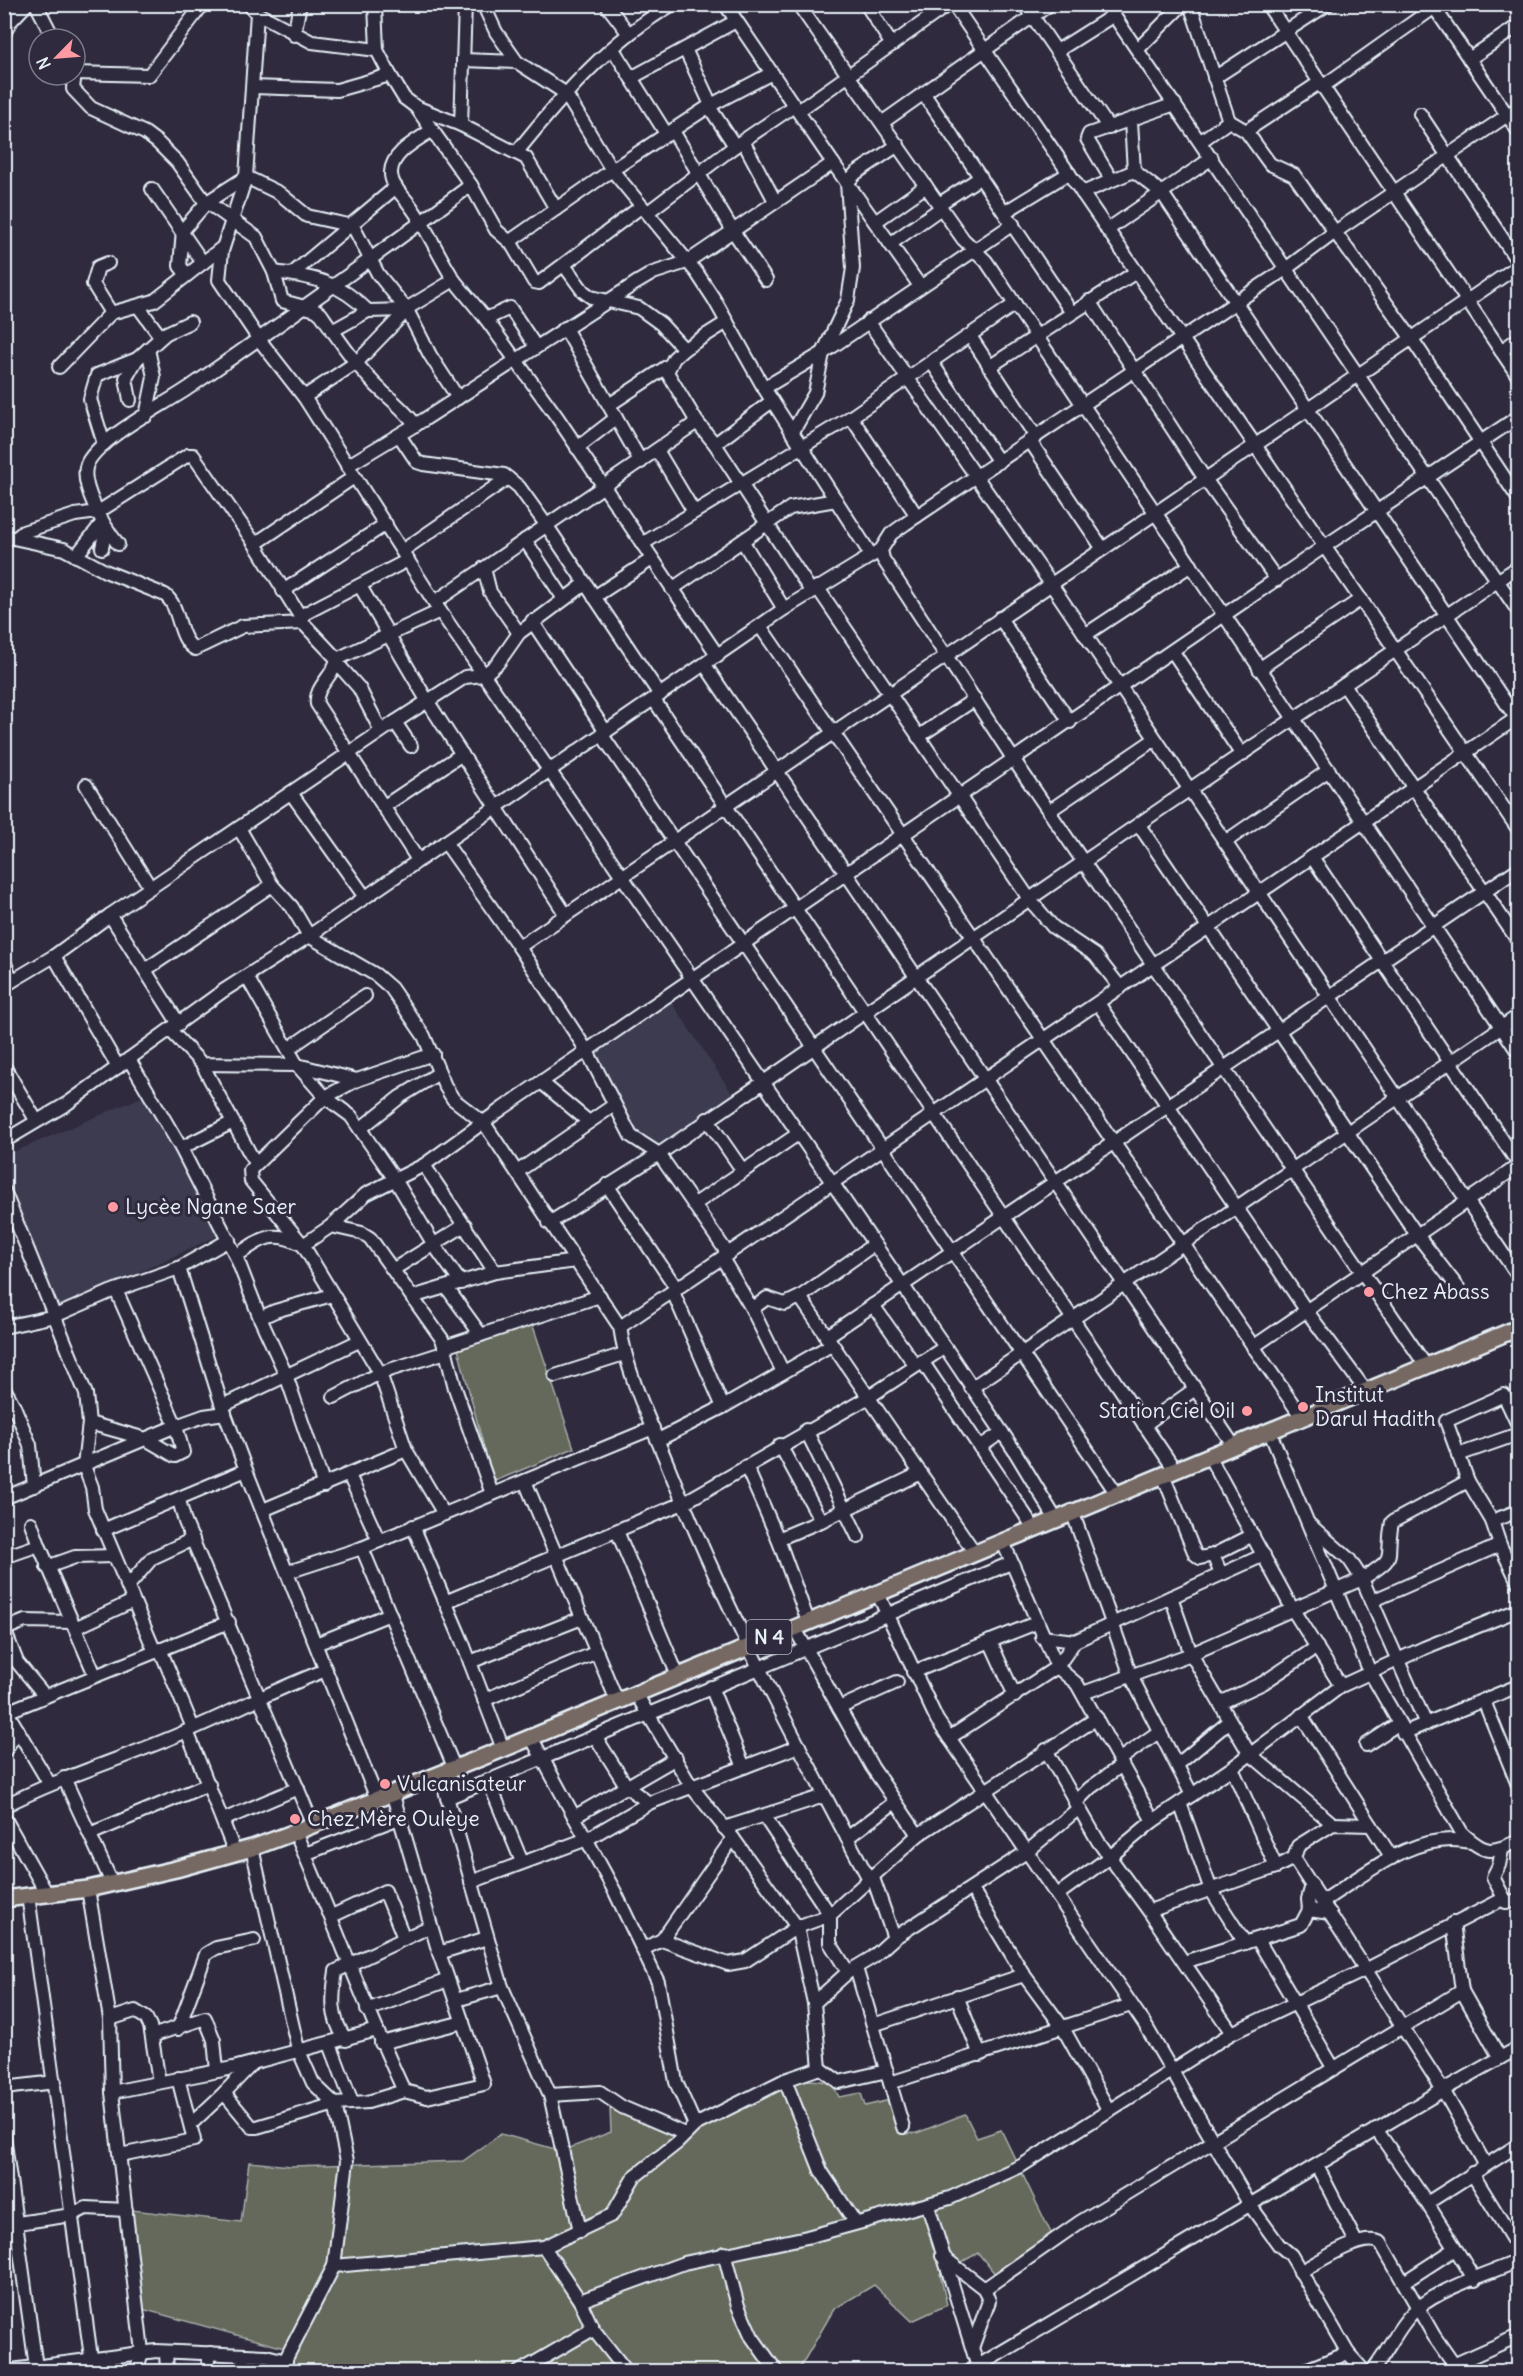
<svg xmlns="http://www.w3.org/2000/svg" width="1523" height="2376" viewBox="0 0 1523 2376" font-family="Delius,sans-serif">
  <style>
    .built { fill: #3c3a50 }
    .green { fill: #65695b; stroke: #a6adaa; stroke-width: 1.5 }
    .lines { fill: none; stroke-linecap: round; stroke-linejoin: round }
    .minor-casing { stroke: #e8f1f8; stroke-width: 16 }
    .major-casing { stroke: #e8f1f8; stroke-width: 20 }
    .minor { stroke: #2f2a3d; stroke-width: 12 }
    .major { stroke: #766964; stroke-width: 15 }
    .poi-dot { fill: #ff9aa2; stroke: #2f2a3d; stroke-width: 2 }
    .labels { text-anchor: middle; stroke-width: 6; stroke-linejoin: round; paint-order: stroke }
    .shield { fill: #2f2a3d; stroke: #b0b5c0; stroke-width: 1.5 }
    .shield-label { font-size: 20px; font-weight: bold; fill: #e8f1f8 }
    .poi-label { font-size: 21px; fill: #e8f1f8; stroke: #2f2a3d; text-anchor: start }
  </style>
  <rect width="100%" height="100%" fill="#2f2a3d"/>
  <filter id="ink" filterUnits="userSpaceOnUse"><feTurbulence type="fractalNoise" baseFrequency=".0167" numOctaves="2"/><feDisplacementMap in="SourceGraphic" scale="12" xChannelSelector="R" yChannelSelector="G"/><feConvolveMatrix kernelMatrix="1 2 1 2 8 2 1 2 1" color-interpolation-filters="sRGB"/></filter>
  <g filter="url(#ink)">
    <!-- built -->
    <g class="built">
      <path d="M671 1001 733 1095 646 1154 593 1052Z"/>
      <path d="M149 1094 224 1233 60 1309 5 1180 4 1156Z"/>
    </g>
    <!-- green -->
    <g class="green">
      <path d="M532 1323 574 1448 493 1482 458 1349Z"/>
      <path d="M804 2080C820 2080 833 2080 839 2097L861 2093 865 2106 890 2100 900 2134 917 2133 965 2114 977 2138 1001 2130 1052 2235 996 2275 978 2253 940 2274 947 2305 912 2321 874 2285 834 2309 798 2371 287 2372 295 2351 142 2309 132 2210 241 2222 249 2162 291 2166 463 2161 501 2134 562 2151 611 2132 610 2107 688 2136 767 2092Z"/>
    </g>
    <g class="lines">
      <!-- minor casing -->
      <g class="minor-casing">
        <g id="minor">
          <path d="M36 4 54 39"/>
          <path d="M248 4 257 13 312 42 377 50"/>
          <path d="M375 4 377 50 390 75"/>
          <path d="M483 4 496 32 517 62 565 93 612 170 711 105 685 49"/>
          <path d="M606 4 629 34"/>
          <path d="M725 4 833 163"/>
          <path d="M798 4 963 239 986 261 1518 1052"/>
          <path d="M866 4 892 45"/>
          <path d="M953 4 1518 829"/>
          <path d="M1024 4 1109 128"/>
          <path d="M1106 4 1518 611"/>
          <path d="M1190 4 1229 121"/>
          <path d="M1267 4 1518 376"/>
          <path d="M1432 4 1518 131"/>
          <path d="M257 13 246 177 222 251 219 280 258 338 304 397 440 611 945 1347 1014 1450 1055 1518"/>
          <path d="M4 34 10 22 27 4"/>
          <path d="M294 35 300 4"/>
          <path d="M613 49 667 135"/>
          <path d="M1138 49 1183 4"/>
          <path d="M1057 51 1114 15"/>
          <path d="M1469 59 1518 26"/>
          <path d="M463 60 517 62"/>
          <path d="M75 72 73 89 91 108 145 133 157 142 177 162 204 200 256 237 274 272 282 301 316 310 321 314C339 340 359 370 383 392 396 403 405 411 416 425"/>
          <path d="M75 73 149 75 203 4"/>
          <path d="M631 78 736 21"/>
          <path d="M1214 78 1328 4"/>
          <path d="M253 87 337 90 390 75 404 98 416 107 461 125 526 158 556 209"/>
          <path d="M1322 87 1439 4"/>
          <path d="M924 94 1072 313"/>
          <path d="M711 105 772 73"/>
          <path d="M710 108 735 146"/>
          <path d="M798 111 949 4"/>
          <path d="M1420 114 1518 262"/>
          <path d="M1131 121 1134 171 1162 193 1518 721"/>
          <path d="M883 122 1050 4"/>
          <path d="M461 125 465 4"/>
          <path d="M432 130 471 185 496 230 511 243"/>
          <path d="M673 131 733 231 766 280"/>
          <path d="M1246 131 1319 83"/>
          <path d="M743 141 775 201"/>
          <path d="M1201 141 1229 121 1246 131 1270 164 1294 175 1412 339 1518 498"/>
          <path d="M516 153C561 97 610 40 673 4"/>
          <path d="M1111 179 1087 139 1089 134 1175 104"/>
          <path d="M848 184 920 286"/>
          <path d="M152 189 203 263"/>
          <path d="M1082 193 1134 171"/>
          <path d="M939 204 981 177"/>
          <path d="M642 206 539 283 534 282 511 243 513 239 612 170 697 273 714 299 764 388 871 555"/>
          <path d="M648 212 735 146 794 106"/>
          <path d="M1005 212 1069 173"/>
          <path d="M875 222 926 186"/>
          <path d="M1107 230 1212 158"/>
          <path d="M890 244 941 208"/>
          <path d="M108 263 98 267 93 284 111 313 154 301 223 247"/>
          <path d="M564 265 583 291 591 297 639 308 661 324 684 349 674 358 667 372 697 422"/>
          <path d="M274 272C314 277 339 282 368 311"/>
          <path d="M292 274 396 187"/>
          <path d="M187 275 180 266 183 230 207 202 246 177 279 193 307 216 353 226 378 274 407 310 430 355 458 398"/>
          <path d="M454 280 486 319 557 417 718 656"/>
          <path d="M1089 301 1205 479 1277 580"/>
          <path d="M138 306 160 336 190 322"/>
          <path d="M486 319 510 308 536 347"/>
          <path d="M868 321 1051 584 1518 1276"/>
          <path d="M565 328 641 462"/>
          <path d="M332 331 368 311 407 310"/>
          <path d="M970 336 1036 437"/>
          <path d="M684 349 727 322"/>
          <path d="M1501 351 1518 339"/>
          <path d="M932 363 999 462"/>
          <path d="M59 367 111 313"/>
          <path d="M989 367 1136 272"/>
          <path d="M764 388 823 353 1013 224"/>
          <path d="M304 397 357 362 411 306 454 280C439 257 428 230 412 208 405 197 390 186 391 172 392 152 418 140 432 130L416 107"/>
          <path d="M130 400 126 378 137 359"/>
          <path d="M609 405 668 366"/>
          <path d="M146 416 154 377 148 349"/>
          <path d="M851 417 917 516"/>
          <path d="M792 433 815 393 823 353 848 300 853 268 847 183"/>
          <path d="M399 435 417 462 423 464 504 475 519 487 547 526 660 695"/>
          <path d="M1030 441 1103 549"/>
          <path d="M104 444 90 399 97 375 137 359 165 334"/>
          <path d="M715 444 772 401"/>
          <path d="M577 448 616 418"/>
          <path d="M657 450 694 512"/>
          <path d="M347 466 425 419 636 283 653 273 687 262 833 163 847 183 856 173 898 145"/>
          <path d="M4 536 64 549 105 571 165 595C181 607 177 639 195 649L243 626 303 623 337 659 440 611"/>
          <path d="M16 538 23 532 75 515 98 512 188 455H193L255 544 354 477"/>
          <path d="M525 540 564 599"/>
          <path d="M743 542 784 609"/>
          <path d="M118 544C105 528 77 482 88 462 102 436 164 405 190 387 285 321 379 254 471 185"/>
          <path d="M255 544 303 621"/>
          <path d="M642 544 851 417 1015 304"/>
          <path d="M102 548 106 529"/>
          <path d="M402 551 508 478"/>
          <path d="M76 556 103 522"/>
          <path d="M484 568 490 592 519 633"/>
          <path d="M360 586 428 702 566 915"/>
          <path d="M817 587 1030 900 1053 927 1095 955 1120 987"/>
          <path d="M672 589 790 508 836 500"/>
          <path d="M283 591 386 524"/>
          <path d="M594 597 652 559"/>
          <path d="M435 602 697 422 715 444 811 591"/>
          <path d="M302 615 408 560"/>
          <path d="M1000 618 1070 722"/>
          <path d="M532 621 606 732"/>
          <path d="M760 626 1301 1416"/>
          <path d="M1085 635 1191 565"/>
          <path d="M1173 652 1242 755"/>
          <path d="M337 659C334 676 314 687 317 704L418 860"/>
          <path d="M336 662 359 688 381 731"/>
          <path d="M705 665 1234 1446"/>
          <path d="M1259 669 1361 599"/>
          <path d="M1344 685 1518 941"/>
          <path d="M654 700 1175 1470"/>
          <path d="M395 722 411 746"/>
          <path d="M602 735 1117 1494"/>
          <path d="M918 737 975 699"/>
          <path d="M86 785 150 887"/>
          <path d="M291 793 365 897"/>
          <path d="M383 807 462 754"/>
          <path d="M1049 811 1155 739"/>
          <path d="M1139 825 1417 1235 1459 1289"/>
          <path d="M239 828 272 885 292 907 309 936 376 975 391 988 424 1036 445 1086 453 1099 484 1123 620 1327C627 1376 651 1423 669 1468 726 1611 798 1746 870 1881"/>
          <path d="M445 842 519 947 587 1051 631 1136 659 1154 728 1254"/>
          <path d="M1225 842 1329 770"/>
          <path d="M1312 857 1518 1163"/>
          <path d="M519 947 1518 266"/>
          <path d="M54 956 118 1067"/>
          <path d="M4 961 12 981 4 986"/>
          <path d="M145 970 272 885"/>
          <path d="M247 977 297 1065 325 1097 351 1116 396 1181 434 1245 461 1283"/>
          <path d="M12 981 54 956 110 915"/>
          <path d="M1098 1003 1306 1310 1366 1391"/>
          <path d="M179 1024 110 915 395 722 465 677 484 675 498 663 519 633 585 584"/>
          <path d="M170 1030 202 1064 297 1065 357 1080"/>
          <path d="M288 1049 365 996"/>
          <path d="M433 1054 357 1080 325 1097 250 1170 251 1181 303 1245 380 1373 406 1450 444 1514"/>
          <path d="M129 1059 181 1148 236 1256C262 1238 273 1229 303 1245L331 1226 366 1194 424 1165 503 1108 1325 546 1518 417"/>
          <path d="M202 1064 233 1122"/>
          <path d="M4 1066 36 1120"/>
          <path d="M541 1082 589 1122"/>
          <path d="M707 1119 743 1171"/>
          <path d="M360 1129 400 1097 439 1073"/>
          <path d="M4 1141 68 1103 223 991 309 936 784 609 881 550"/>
          <path d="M181 1148 233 1122 255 1163"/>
          <path d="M424 1165 495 1272"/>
          <path d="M517 1172 614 1105"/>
          <path d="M607 1185 677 1289"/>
          <path d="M4 1191 86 1394 89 1423 84 1466 92 1487 95 1509 155 1652"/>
          <path d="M695 1204 798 1134"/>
          <path d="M549 1223 659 1154 1165 806 1518 567"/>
          <path d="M331 1226 362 1233 370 1238 442 1339 446 1352"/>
          <path d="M229 1240 179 1268 222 1406 246 1470 377 1799"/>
          <path d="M236 1256 260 1318 286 1375 324 1486"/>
          <path d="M722 1258 752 1309 783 1372"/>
          <path d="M394 1269 465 1225"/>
          <path d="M447 1288 481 1335"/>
          <path d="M116 1290 176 1426 204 1416 225 1413"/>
          <path d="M673 1292 723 1407"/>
          <path d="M412 1297 495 1272 576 1261"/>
          <path d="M800 1297 975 1553"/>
          <path d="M873 1305 915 1365"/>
          <path d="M752 1309 767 1298 785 1304 800 1297 873 1245"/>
          <path d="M260 1318 275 1311 332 1295"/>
          <path d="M4 1327 55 1316 110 1292 179 1268"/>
          <path d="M620 1327 1518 717"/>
          <path d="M826 1337 1518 869"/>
          <path d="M444 1347 600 1296"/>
          <path d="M1253 1347 1518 1166"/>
          <path d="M922 1361 1034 1528"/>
          <path d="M1426 1366 1014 760 883 559 881 550 891 534 905 524 1287 268 1335 232 1518 108"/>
          <path d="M555 1376 624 1354"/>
          <path d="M4 1388 14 1406"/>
          <path d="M971 1388 1518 1016"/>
          <path d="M334 1397 380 1373 446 1352 455 1388 492 1494"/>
          <path d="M222 1406 359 1341"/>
          <path d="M4 1410 14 1406 30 1445 34 1486"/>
          <path d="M1144 1425 1195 1389"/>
          <path d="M806 1430 858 1537"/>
          <path d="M1269 1430 1370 1672 1462 1833C1485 1854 1491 1854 1518 1841"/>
          <path d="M658 1440 723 1407 831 1345"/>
          <path d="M780 1445 821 1521"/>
          <path d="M980 1447 1002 1432"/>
          <path d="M1458 1455 1518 1434"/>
          <path d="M1209 1456 1293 1610 1341 1686"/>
          <path d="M746 1466 778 1539 808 1621"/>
          <path d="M349 1475 379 1541"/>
          <path d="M1163 1475 1195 1554 1200 1558 1213 1555 1221 1574"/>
          <path d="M525 1481 617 1701"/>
          <path d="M1468 1481 1492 1521"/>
          <path d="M4 1498 176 1426 183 1452 175 1456 146 1439 89 1423"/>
          <path d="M179 1500 185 1522 313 1825"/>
          <path d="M263 1510 406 1450"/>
          <path d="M1072 1511 1131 1676 1192 1795"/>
          <path d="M1518 1511 1492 1521 1500 1545 1518 1582"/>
          <path d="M1309 1524 1349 1559 1362 1579 1426 1724"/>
          <path d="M413 1526 462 1641 503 1749"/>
          <path d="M103 1530 246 1470"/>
          <path d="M617 1531 678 1676"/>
          <path d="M778 1539 821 1521 921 1473"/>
          <path d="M1003 1542 1057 1667 1077 1684 1153 1821"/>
          <path d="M39 1545 95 1675"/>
          <path d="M4 1548 13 1554 39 1545 31 1523"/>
          <path d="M362 1548 454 1767"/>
          <path d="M1213 1555 1253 1535"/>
          <path d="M47 1567 75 1557 114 1556"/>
          <path d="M288 1572 362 1548 653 1428"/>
          <path d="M128 1586 152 1558 193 1539"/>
          <path d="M877 1592 937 1720 1144 2023 1250 2205 1279 2245 1291 2255 1348 2353 1365 2372"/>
          <path d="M1171 1597 1264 1555"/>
          <path d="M1372 1601 1500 1545"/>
          <path d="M445 1602 683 1503 869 1397 945 1347"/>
          <path d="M794 1627 872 1767 918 1835"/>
          <path d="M75 1628 133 1601"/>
          <path d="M4 1629 17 1662 45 1696"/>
          <path d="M5 1629 25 1621 72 1622"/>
          <path d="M1042 1637 1075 1641"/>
          <path d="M990 1641 1015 1696"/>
          <path d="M316 1644 390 1614"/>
          <path d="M160 1649 193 1728"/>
          <path d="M470 1662 582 1618"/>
          <path d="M913 1672 1036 1623"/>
          <path d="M635 1692 691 1786 733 1838 797 1927 814 2003"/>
          <path d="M1083 1693 1191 1654 1362 1579C1401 1554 1384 1561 1392 1522L1468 1481 1446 1421 1504 1395 1518 1425"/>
          <path d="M484 1700 597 1652"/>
          <path d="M1484 1701 1518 1785"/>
          <path d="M1220 1703 1263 1683 1317 1647"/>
          <path d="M839 1708 897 1682"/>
          <path d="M7 1712 49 1783"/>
          <path d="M4 1713 229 1622"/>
          <path d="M1301 1715 1392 1858"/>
          <path d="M187 1731 235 1853"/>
          <path d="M1403 1733 1518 1686"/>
          <path d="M595 1736 627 1787 649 1803"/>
          <path d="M531 1737 615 1892 658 1982 676 2082 695 2125"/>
          <path d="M949 1738 1057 1667 1075 1641 1171 1597 1191 1654 1249 1753 1333 1824"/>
          <path d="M1366 1745 1398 1724"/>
          <path d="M1046 1750 1098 1841 1149 1911 1232 2033"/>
          <path d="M4 1752 18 1730"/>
          <path d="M1120 1759 1160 1731"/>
          <path d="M1177 1765 1230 1721"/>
          <path d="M744 1767 799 1746"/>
          <path d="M1232 1768 1276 1867"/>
          <path d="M440 1773 502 1987 550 2095 580 2231"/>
          <path d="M64 1778 112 1883"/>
          <path d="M488 1780 522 1862"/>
          <path d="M447 1798 1011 1563"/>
          <path d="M1075 1803 1090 1788 1122 1765"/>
          <path d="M1180 1803 1211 1890 1245 1943"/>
          <path d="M4 1806C65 1775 126 1758 187 1731 234 1711 278 1688 326 1670"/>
          <path d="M764 1816 830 1915V1943L848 1972 814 2003 820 2068 839 2082 887 2071"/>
          <path d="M4 1817 47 1894"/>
          <path d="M574 1817 676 1758"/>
          <path d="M223 1820 298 1788"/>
          <path d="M1371 1825 1333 1824 1298 1846 1294 1858 1443 2090 1485 2164"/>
          <path d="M724 1828 824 1796"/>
          <path d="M295 1832C333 1918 364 2006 404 2091"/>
          <path d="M90 1834 209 1784"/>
          <path d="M847 1838 895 1802"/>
          <path d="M252 1848 298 2049 313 2083 335 2104 347 2161 334 2266 279 2372"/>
          <path d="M1502 1850 1499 1865 1493 1877 1506 1902 1518 1901"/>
          <path d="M305 1854 399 1818"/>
          <path d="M873 1878 894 1938"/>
          <path d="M471 1882 587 1839 649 1803 744 1767 711 1687"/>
          <path d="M88 1889 110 2019 112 2092 142 2352 136 2372"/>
          <path d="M972 1889 1024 1975 1063 2028 1109 2111"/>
          <path d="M28 1895 93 2372"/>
          <path d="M1057 1895 1111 1856 1153 1821 1232 1768 1341 1686 1424 1648 1518 1610"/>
          <path d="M1323 1901C1366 1874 1416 1830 1470 1842"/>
          <path d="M1309 1910 1308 1899 1312 1885"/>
          <path d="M1149 1911 1276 1867 1294 1858"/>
          <path d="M332 1916 385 1891 404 1938"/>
          <path d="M1453 1923 1462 1991 1500 2058"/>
          <path d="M662 1940 728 1964 745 1961 797 1927 830 1915 918 1835 1097 1718"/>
          <path d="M1258 1940 1334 2069"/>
          <path d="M643 1949 662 1940 733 1838"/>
          <path d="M439 1953 487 1938"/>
          <path d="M1184 1962 1301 1925 1309 1910 1330 1913"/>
          <path d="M856 1968 903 2127"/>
          <path d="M848 1972 873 1957 894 1938 1028 1851 1079 1808"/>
          <path d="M957 1996 980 2055"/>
          <path d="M456 2000 502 1987"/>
          <path d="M367 2010 448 1980"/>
          <path d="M110 2019 135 2011 146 2018 150 2026 159 2082"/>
          <path d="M873 2025 1024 1975"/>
          <path d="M178 2029 206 1954 216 1948 254 1940"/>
          <path d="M152 2036 205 2018 214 2040 217 2071"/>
          <path d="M346 2040C330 2017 332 1998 336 1971L431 1926"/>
          <path d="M381 2043 463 2022"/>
          <path d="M330 2044 352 2102"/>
          <path d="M785 2080 821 2171 855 2222"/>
          <path d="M890 2083 1131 2005"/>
          <path d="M4 2088 55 2082"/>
          <path d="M112 2092 233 2068 377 2030"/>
          <path d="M224 2093 252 2064"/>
          <path d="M550 2095 600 2092 622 2107 685 2134"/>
          <path d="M191 2124 224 2093 252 2127H257L335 2104 368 2102 404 2091 427 2097 484 2084 439 1953 392 1792"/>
          <path d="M1376 2129 1427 2203 1475 2280"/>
          <path d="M4 2136 36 2367"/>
          <path d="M120 2155 194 2140 178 2078"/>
          <path d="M1317 2166 1356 2242"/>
          <path d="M1472 2173 1518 2248"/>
          <path d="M1427 2203 1518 2145"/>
          <path d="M928 2206 977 2364"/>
          <path d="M4 2225 72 2215 86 2208 126 2210"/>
          <path d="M544 2247 580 2301 593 2329 627 2372"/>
          <path d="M724 2253 738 2306 752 2337 777 2372"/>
          <path d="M942 2256 982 2287H987L1080 2222 1462 1991"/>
          <path d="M334 2266 544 2247 612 2215 634 2177 677 2143 695 2125 785 2080 820 2068"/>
          <path d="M1300 2272C1319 2262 1361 2232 1381 2243L1434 2336 1459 2372"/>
          <path d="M1404 2282 1455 2249"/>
          <path d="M580 2301 684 2263 807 2237 950 2198 1021 2166 1232 2033 1365 1970 1503 1899"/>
          <path d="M972 2348 989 2301 984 2288"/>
          <path d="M166 2352 167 2372"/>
          <path d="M1453 2365 1518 2336"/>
          <path d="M4 2371 156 2351 266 2356 286 2361"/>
          <path d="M207 2372 210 2353"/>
          <path d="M241 2372 245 2355"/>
          <path d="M519 2372 593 2329"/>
          <path d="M968 2372 1443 2090 1518 2048"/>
          <path d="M1300 2372 1348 2353"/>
          <path d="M1371 2372C1387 2353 1400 2322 1418 2308 1445 2286 1486 2275 1518 2261"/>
        </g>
      </g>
      <!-- major casing -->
      <g class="major-casing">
        <path id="major" d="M4 1899 88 1889 176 1869 252 1848 295 1832 503 1749 1518 1328"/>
      </g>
      <!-- minor -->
      <use href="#minor" class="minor"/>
      <!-- major -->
      <use href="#major" class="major"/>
    </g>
  </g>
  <!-- markers -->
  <g class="poi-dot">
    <circle cx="113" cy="1207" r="6"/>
    <circle cx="1369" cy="1292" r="6"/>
    <circle cx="1303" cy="1407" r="6"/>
    <circle cx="1247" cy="1411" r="6"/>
    <circle cx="385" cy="1784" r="6"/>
    <circle cx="295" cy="1819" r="6"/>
  </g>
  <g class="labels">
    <!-- shield labels -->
    <rect class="shield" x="746.5" y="1620" width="45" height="34" rx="4.5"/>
    <g class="shield-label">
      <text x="769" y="1644">N 4</text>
    </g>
    <!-- poi labels -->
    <g class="poi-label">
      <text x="125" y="1214">Lycèe Ngane Saer</text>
      <text x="1381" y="1299">Chez Abass</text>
      <text x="1315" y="1402">Institut<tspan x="1315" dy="24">Darul Hadith</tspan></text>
      <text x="1235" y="1418" text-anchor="end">Station Ciel Oil</text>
      <text x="397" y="1791">Vulcanisateur</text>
      <text x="307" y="1826">Chez Mère Oulèye</text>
    </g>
  </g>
  <!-- margin -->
  <rect width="1523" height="2376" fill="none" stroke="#2f2a3d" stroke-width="24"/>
  <rect x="12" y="12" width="1499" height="2352" fill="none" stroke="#e8f1f8" stroke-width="2" filter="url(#ink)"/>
  <!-- north arrow -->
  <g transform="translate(57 57) rotate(245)"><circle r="28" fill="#2f2a3d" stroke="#797a88" stroke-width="1.5"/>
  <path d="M0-4.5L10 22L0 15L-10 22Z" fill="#ff9aa2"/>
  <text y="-9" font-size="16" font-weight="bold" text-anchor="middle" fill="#e8f1f8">N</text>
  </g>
</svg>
